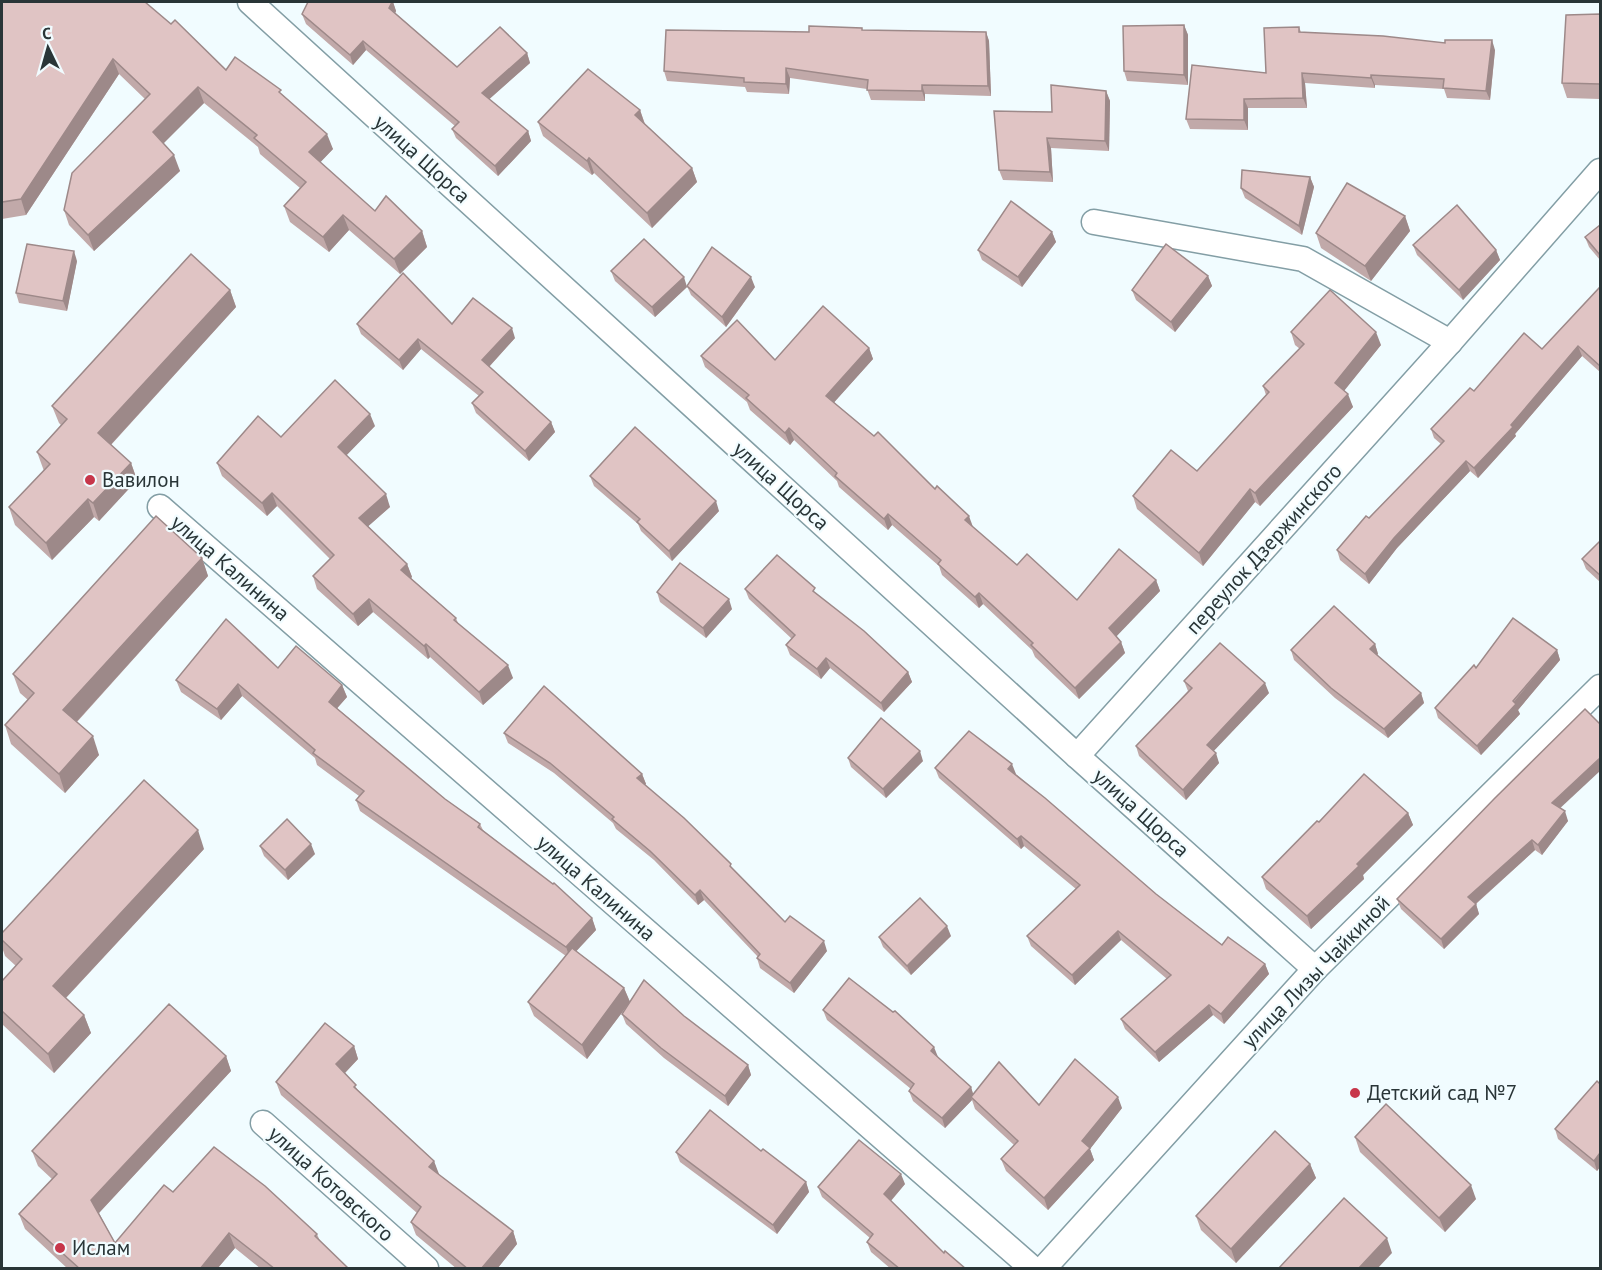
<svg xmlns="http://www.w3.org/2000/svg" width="1602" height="1270" viewBox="0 0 1602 1270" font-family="'PT Sans',sans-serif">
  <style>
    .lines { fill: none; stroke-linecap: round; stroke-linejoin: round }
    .street-casing { stroke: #839ea5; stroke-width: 27 }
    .street { stroke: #fff; stroke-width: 24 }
    .wall { fill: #c1a9a9 }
    .shaded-wall { fill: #9d8989 }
    .building { fill: #e0c4c4; stroke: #9d8989; stroke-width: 1.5 }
    .poi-dot { fill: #c7364a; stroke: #f1fcff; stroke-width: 2 }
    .labels { text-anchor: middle; stroke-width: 4.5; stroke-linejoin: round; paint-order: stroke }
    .street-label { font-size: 21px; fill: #293537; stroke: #f1fcff }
    .poi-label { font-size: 21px; fill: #293537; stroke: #f1fcff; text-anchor: start }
  </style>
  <rect width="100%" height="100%" fill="#f1fcff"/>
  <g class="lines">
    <!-- street casing -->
    <g class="street-casing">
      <g id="street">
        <path d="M250 2 1077 756 1315 969"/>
        <path d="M1094 222 1303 259 1450 342"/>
        <path d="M160 507 1032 1268"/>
        <path d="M1077 756 1450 342 1600 171"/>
        <path d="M263 1123 426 1268"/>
        <path d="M1044 1268 1315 969 1600 687"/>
      </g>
    </g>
    <!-- street -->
    <use href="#street" class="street"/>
  </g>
  <!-- wall -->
  <g class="wall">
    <path d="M2 2 226 70 283 95 333 149 320 162 375 211 422 231 427 247 400 274 349 230 329 252 290 222 284 206 300 188 260 154 258 147 204 103 163 143 180 171 94 251 69 225 64 210 145 99 119 74 26 215 2 219Z"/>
    <path d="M393 2 396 11 395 13 457 67 527 53 530 63 489 99 528 131 531 141 498 176 456 138 452 129 455 126 366 50 353 65 306 24 302 14Z"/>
    <path d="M1600 14V99L1567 98 1562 83Z"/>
    <path d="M1184 25 1188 35V85L1127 81 1124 71Z"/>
    <path d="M1299 27 1301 32 1495 50 1490 100 1447 98 1444 89 1375 85V88L1305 83 1307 108H1248V130L1190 129 1186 119 1266 73Z"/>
    <path d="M863 30 986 32 989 41 991 96 925 94V101L871 100 867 89 790 78 789 94 747 92 745 87 667 81 664 71 809 32Z"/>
    <path d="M1106 91 1110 101 1109 151 1051 148 1053 182 1003 180 999 170 1052 112Z"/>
    <path d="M640 110 645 124 692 168 697 182 652 228 594 173 592 175 543 136 538 122Z"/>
    <path d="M1310 177 1314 187 1302 235 1245 198 1241 188Z"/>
    <path d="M1405 216 1410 231 1371 281 1321 248 1316 233Z"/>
    <path d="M1600 225V260L1589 247 1585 237Z"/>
    <path d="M1052 232 1056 242 1022 287 982 260 978 250Z"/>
    <path d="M1413 245 1496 250 1500 260 1463 300 1417 255Z"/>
    <path d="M77 261 67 311 19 303 16 293Z"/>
    <path d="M611 271 687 287 655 317 615 281Z"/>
    <path d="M1208 276 1212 286 1175 332 1136 300 1132 290Z"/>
    <path d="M687 286 755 287 726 327 691 295Z"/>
    <path d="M1600 287V372L1582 356 1515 434 1516 436 1478 478 1470 471 1397 548 1369 584 1340 560 1337 550 1369 518 1441 444 1434 438 1431 429 1474 391 1542 349Z"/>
    <path d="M230 290 236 307 111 445 131 463 137 480 99 521 94 517 52 560 15 525 9 507 44 471 37 452 61 425 59 423 52 406Z"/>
    <path d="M357 324H452L515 338 489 367 551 422 555 432 529 461 476 413 472 403 479 396 421 349 403 370 361 334Z"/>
    <path d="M1291 332 1381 345 1344 390 1353 407 1260 506 1255 502 1203 566 1137 509 1133 496 1197 471 1266 395 1263 386 1300 349 1295 345Z"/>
    <path d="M869 348 873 359 834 402 973 527 1017 565 1077 600 1156 580 1160 591 1116 636 1121 642 1125 653 1079 699 1035 657 1032 650 983 604 979 608 942 575 939 566 892 525 888 530 839 487 837 481 794 440 790 445 750 410 747 402 705 367 701 356 775 360Z"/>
    <path d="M375 426 346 455 390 507 368 526 407 564 412 577 411 578 456 618 458 623 513 678 483 705 430 657 428 659 373 612 358 626 317 589 313 576 330 559 277 506 267 516 222 476 217 463 281 437Z"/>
    <path d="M590 476 719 511 672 561 641 531 638 524 594 486Z"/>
    <path d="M1600 541V582L1586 569 1582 559Z"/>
    <path d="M202 558 208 576 77 722 99 755 65 793 11 744 5 725 28 700 20 693 13 674Z"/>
    <path d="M745 589 817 594 908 672 912 682 884 712 830 668 821 679 790 655 786 645 792 639 749 599Z"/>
    <path d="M657 592 732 609 706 638 660 602Z"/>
    <path d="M1375 644 1378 654 1377 655 1421 693 1424 703 1388 738 1335 698 1294 660 1291 650Z"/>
    <path d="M1557 650 1560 660 1518 710 1520 714 1481 755 1438 718 1435 708 1476 668Z"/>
    <path d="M278 668 342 685 347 697 337 708 445 799 480 824 483 830 592 918 596 930 576 951 624 988 630 1002 684 1016 748 1065 751 1075 728 1106 664 1058 626 1024 622 1014 629 1003 587 1059 534 1016 528 1002 566 956 360 811 356 800 359 796 317 765 315 758 242 696 221 720 181 692 176 680Z"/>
    <path d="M1184 681 1269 693 1213 751 1219 763 1186 800 1139 756 1136 746 1188 691Z"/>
    <path d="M504 733 642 774 646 784 645 785 733 869 785 922 827 951 794 993 760 968 757 958 758 957 704 900 698 905 654 860 616 829 613 823 554 773 508 743Z"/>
    <path d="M848 758 923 761 886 798 851 767Z"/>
    <path d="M935 768 1016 774 1156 894 1222 945 1265 964 1269 974 1224 1024 1213 1015 1159 1062 1125 1029 1121 1019 1167 979 1121 940 1075 985 1031 946 1027 936 1076 889 1024 846 1021 849 939 778Z"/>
    <path d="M1561 808 1568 821 1542 855 1535 850 1476 904 1479 914 1444 949 1401 909 1397 899Z"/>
    <path d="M1408 813 1413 825 1363 875 1364 879 1311 929 1266 889 1262 877 1319 822Z"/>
    <path d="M260 846 315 854 288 880 264 856Z"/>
    <path d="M204 849 66 998 84 1015 91 1033 54 1073 2 1024V981L16 966 5 956 2 947V933Z"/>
    <path d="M951 936 911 975 883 947 879 937Z"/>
    <path d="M823 1010 937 1057 971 1087 973 1094 1039 1105 1122 1108 1090 1149 1094 1160 1048 1210 1006 1171 1001 1159 1014 1145 975 1109 972 1100 945 1128 913 1101 909 1091 911 1089 827 1020Z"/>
    <path d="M354 1046 358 1059 345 1073 358 1090 434 1161 438 1174 513 1231 517 1244 497 1269H457L416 1235 411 1222 417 1213 281 1095 276 1082Z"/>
    <path d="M226 1056 231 1071 99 1213 115 1243 173 1192 317 1234 320 1241 349 1269H261L235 1248 217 1269H68L25 1229 19 1214 52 1179 38 1166 32 1151Z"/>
    <path d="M1600 1082V1167L1597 1171 1558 1139 1555 1129Z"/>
    <path d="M1355 1137 1476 1199 1445 1232 1360 1152Z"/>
    <path d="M761 1151 806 1182 809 1192 777 1234 680 1162 676 1152Z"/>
    <path d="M1310 1164 1316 1178 1236 1263 1201 1230 1196 1216Z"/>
    <path d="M905 1184 891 1201 944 1253 966 1269H891L871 1252 867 1242 870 1238 822 1197 818 1187Z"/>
  </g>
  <!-- shaded-wall -->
  <g class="shaded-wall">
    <path d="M393 2 396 11 393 18 389 8Z"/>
    <path d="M1184 25 1188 35V85L1184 75Z"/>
    <path d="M986 32 989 41 991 96 988 86Z"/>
    <path d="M1492 40 1495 50 1490 100 1486 91Z"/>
    <path d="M363 41 366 50 353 65 350 55Z"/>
    <path d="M527 53 530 63 485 103 482 93Z"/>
    <path d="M113 59 119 74 26 215 21 199Z"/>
    <path d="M786 68 790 78 789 94 786 84Z"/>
    <path d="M1302 73 1305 83 1307 108 1303 98Z"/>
    <path d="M1371 75 1375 85V88L1371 78Z"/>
    <path d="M922 85 925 94V101L922 91Z"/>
    <path d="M198 87 204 103 159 148 153 132Z"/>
    <path d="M1106 91 1110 101 1109 151 1105 141Z"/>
    <path d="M1244 99 1248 108V130L1244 120Z"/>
    <path d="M640 110 645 125 635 115Z"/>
    <path d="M528 131 531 141 498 176 495 166Z"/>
    <path d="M327 134 333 149 315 168 309 152Z"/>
    <path d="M1047 138 1051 148 1053 182 1050 172Z"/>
    <path d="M174 155 180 171 94 251 88 235Z"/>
    <path d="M589 158 594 173 592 175 587 161Z"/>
    <path d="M692 168 697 182 652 228 647 213Z"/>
    <path d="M1310 177 1314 187 1302 235 1299 226Z"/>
    <path d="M343 215 349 230 329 252 323 237Z"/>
    <path d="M1405 216 1410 231 1371 281 1365 266Z"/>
    <path d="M422 231 427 247 400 274 394 259Z"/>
    <path d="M1052 232 1056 242 1022 287 1018 277Z"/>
    <path d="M1496 250 1500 260 1463 300 1459 290Z"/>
    <path d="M74 251 77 261 67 311 63 301Z"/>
    <path d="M1208 276 1212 286 1175 332 1171 322Z"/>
    <path d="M684 277 687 287 655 317 652 307Z"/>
    <path d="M751 277 755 287 726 327 722 317Z"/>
    <path d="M230 290 236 307 105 451 98 433Z"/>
    <path d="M512 328 515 338 486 370 482 360Z"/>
    <path d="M1376 332 1381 345 1340 396 1335 383Z"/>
    <path d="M418 339 421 349 403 370 399 360Z"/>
    <path d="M1578 346 1582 356 1515 434 1516 436 1478 478 1474 468Z"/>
    <path d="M869 348 873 359 830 407 826 396Z"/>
    <path d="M1348 394 1353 407 1260 506 1255 493Z"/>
    <path d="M370 414 375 426 342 460 338 447Z"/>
    <path d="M551 422 555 432 529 461 525 451Z"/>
    <path d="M789 428 794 440 790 445 785 433Z"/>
    <path d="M1466 461 1470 471 1397 548 1369 584 1365 574 1394 538Z"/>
    <path d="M131 463 137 480 99 521 93 503Z"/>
    <path d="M1250 489 1255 502 1203 566 1199 553Z"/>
    <path d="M272 493 277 506 267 516 262 503Z"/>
    <path d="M386 494 390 507 364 530 359 518Z"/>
    <path d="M88 499 94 517 52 560 46 543Z"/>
    <path d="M716 501 719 511 672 561 669 551Z"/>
    <path d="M888 514 892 525 888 530 884 519Z"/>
    <path d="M969 516 973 527 965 520Z"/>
    <path d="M202 558 208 576 70 729 63 710Z"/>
    <path d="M407 564 412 577 406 583 401 570Z"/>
    <path d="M1156 580 1160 591 1113 640 1109 628Z"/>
    <path d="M979 593 983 604 979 608 975 597Z"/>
    <path d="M369 599 373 612 358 626 353 614Z"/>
    <path d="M729 599 732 609 706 638 703 628Z"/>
    <path d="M1121 642 1125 653 1079 699 1075 688Z"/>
    <path d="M426 644 430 657 428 659 424 646Z"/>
    <path d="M1375 644 1378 654 1374 658 1370 649Z"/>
    <path d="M1557 650 1560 660 1518 710 1520 714 1481 755 1477 746Z"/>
    <path d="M826 658 830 668 821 679 817 669Z"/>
    <path d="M508 665 513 678 483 705 479 692Z"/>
    <path d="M908 672 912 682 884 712 881 703Z"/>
    <path d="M1265 683 1269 693 1210 755 1207 745Z"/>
    <path d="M238 684 242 696 221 720 217 709Z"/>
    <path d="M342 685 347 697 333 713 329 702Z"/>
    <path d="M1421 693 1424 703 1388 738 1384 729Z"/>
    <path d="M93 736 99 755 65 793 59 774Z"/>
    <path d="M920 751 923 761 886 798 883 789Z"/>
    <path d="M1216 753 1219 763 1186 800 1183 790Z"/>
    <path d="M1600 758V771L1556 812 1552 803Z"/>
    <path d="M1012 764 1016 774 1011 778 1008 769Z"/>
    <path d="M642 774 646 784 641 788 637 778Z"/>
    <path d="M1565 811 1568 821 1542 855 1538 845Z"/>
    <path d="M1408 813 1413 825 1363 875 1364 879 1311 929 1307 916 1357 864Z"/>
    <path d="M198 830 204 849 60 1004 53 986Z"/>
    <path d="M1021 836 1024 846 1021 849 1017 839Z"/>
    <path d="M1532 840 1535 850 1472 907 1468 897Z"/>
    <path d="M311 844 315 854 288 880 285 870Z"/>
    <path d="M700 890 704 900 698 905 695 895Z"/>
    <path d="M1476 904 1479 914 1444 949 1441 939Z"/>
    <path d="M592 918 596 930 570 958 566 947Z"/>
    <path d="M947 926 951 936 911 975 907 966Z"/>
    <path d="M1118 931 1121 940 1075 985 1072 975Z"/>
    <path d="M824 941 827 951 794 993 790 983Z"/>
    <path d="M1265 964 1269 974 1224 1024 1221 1014Z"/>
    <path d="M624 988 630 1002 587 1059 582 1045Z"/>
    <path d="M1209 1005 1213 1015 1159 1062 1155 1052Z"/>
    <path d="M84 1015 91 1033 54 1073 48 1054Z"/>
    <path d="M354 1046 358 1059 341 1077 336 1064Z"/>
    <path d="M934 1047 938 1057 931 1051Z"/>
    <path d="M226 1056 231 1071 97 1215 91 1200Z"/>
    <path d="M748 1065 751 1075 728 1106 725 1096Z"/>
    <path d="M971 1087 974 1097H971L972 1100 945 1128 942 1118Z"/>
    <path d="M1118 1097 1122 1108 1090 1149 1094 1160 1048 1210 1044 1198 1082 1141Z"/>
    <path d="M1600 1153V1167L1597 1171 1594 1161Z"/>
    <path d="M434 1161 439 1174 434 1180 429 1167Z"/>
    <path d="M1310 1164 1316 1178 1236 1263 1231 1249Z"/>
    <path d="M901 1174 905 1184 888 1204 884 1194Z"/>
    <path d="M806 1182 809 1192 777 1234 773 1225Z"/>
    <path d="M1471 1185 1476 1199 1445 1232 1439 1218Z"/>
    <path d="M513 1231 517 1244 497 1269H481Z"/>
    <path d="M229 1233 235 1248 217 1269H200Z"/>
    <path d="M1387 1238 1392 1253 1377 1269H1358Z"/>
  </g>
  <!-- building -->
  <g class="building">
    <path d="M2 2H145L171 24 175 20 226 70 235 57 281 90 279 92 327 134 309 152 375 211 386 196 422 231 394 259 343 215 323 237 284 206 306 182 254 138 257 135 198 87 153 132 174 155 88 235 64 210 72 173 150 94 113 59 21 199 2 202Z"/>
    <path d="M308 2H392L389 8 457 67 500 27 527 53 482 93 528 131 495 166 452 129 459 122 363 41 350 55 302 14Z"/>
    <path d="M1600 14V84L1562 83 1566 15Z"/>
    <path d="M1184 25V75L1124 71 1123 26Z"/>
    <path d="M809 26 862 28V30L986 32 988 86 922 85V91L867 90 868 80 786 68V84L744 82V78L664 71 666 30 809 32Z"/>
    <path d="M1299 27V32L1383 36 1445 43V40H1492L1486 91 1443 88 1444 79 1371 75V78L1302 73 1303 98 1244 99V120L1186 119 1192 65 1266 73 1264 28Z"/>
    <path d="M588 69 640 110 635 115 692 168 647 213 589 158 587 161 538 122Z"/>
    <path d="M1051 85 1106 91 1105 141 1047 138 1050 172 999 170 994 111 1052 112Z"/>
    <path d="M1242 170 1310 177 1299 226 1241 188Z"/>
    <path d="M1347 183 1405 216 1365 266 1316 233Z"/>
    <path d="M1011 201 1052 232 1018 277 978 250Z"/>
    <path d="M1457 205 1496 250 1459 290 1413 245Z"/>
    <path d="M1600 225V255L1585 237Z"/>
    <path d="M644 239 684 277 652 307 611 271Z"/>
    <path d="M27 244 74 251 63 301 16 293Z"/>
    <path d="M1166 244 1208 276 1171 322 1132 290Z"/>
    <path d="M712 247 751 277 722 317 687 286Z"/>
    <path d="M191 254 230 290 98 433 131 463 93 503 88 499 46 543 9 507 50 464 37 452 67 419 52 406Z"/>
    <path d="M403 273 452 324 473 298 512 328 482 360 551 422 525 451 472 403 483 392 418 339 399 360 357 324Z"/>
    <path d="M1600 287V366L1578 346 1511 425 1513 427 1474 468 1466 461 1394 538 1365 574 1337 550 1366 516 1369 518 1444 441 1431 429 1470 388 1474 391 1524 333 1542 349Z"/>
    <path d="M1330 290 1376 332 1335 383 1348 394 1255 493 1250 489 1199 553 1133 496 1171 450 1197 471 1269 392 1263 386 1304 344 1291 332Z"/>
    <path d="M823 306 869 348 826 396 874 436 878 432 935 489 937 486 969 516 965 520 1017 565 1027 554 1077 600 1119 549 1156 580 1109 628 1121 642 1075 688 1031 645 1033 643 979 593 975 597 938 564 941 560 888 514 884 519 835 476 837 473 789 428 785 433 746 398 749 395 701 356 737 320 775 360Z"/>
    <path d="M335 380 370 414 338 447 386 494 359 518 407 564 401 570 456 618 454 620 508 665 479 692 426 644 424 646 369 599 353 614 313 576 334 555 272 493 262 503 217 463 258 416 281 437Z"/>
    <path d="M635 427 716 501 669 551 637 522 640 519 590 476Z"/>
    <path d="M156 516 202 558 63 710 93 736 59 774 5 725 34 693 13 674Z"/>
    <path d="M1600 541V575L1582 559Z"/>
    <path d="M777 555 815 588 813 591 864 631 908 672 881 703 826 658 817 669 786 645 795 635 745 589Z"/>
    <path d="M680 563 729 599 703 628 657 592Z"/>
    <path d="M1334 606 1375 644 1370 649 1421 693 1384 729 1331 688 1291 650Z"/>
    <path d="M1513 618 1557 650 1513 701 1516 704 1477 746 1435 708 1474 665 1476 668Z"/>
    <path d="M226 619 278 668 296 646 342 685 329 702 445 799 480 824 478 827 553 884 554 883 592 918 566 947 356 800 364 791 313 753 315 750 238 684 217 709 176 680Z"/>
    <path d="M1220 643 1265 683 1207 745 1216 753 1183 790 1136 746 1192 688 1184 681Z"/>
    <path d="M544 686 642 774 637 778 684 818 731 864 730 866 785 922 790 916 824 941 790 983 757 958 760 954 700 890 695 895 650 851 612 819 614 817 550 763 504 733Z"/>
    <path d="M1585 709 1600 724V758L1552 803 1565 811 1538 845 1532 840 1468 897 1476 904 1441 939 1397 899 1494 799Z"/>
    <path d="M881 718 920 751 883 789 848 758Z"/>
    <path d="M969 731 1012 764 1008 769 1045 798 1156 894 1222 945 1228 937 1265 964 1221 1014 1209 1005 1155 1052 1121 1019 1171 975 1118 931 1072 975 1027 936 1080 885 1021 836 1017 839 935 768Z"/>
    <path d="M1364 774 1408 813 1357 864 1359 866 1307 916 1262 877 1317 821 1319 822Z"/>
    <path d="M144 780 198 830 53 986 84 1015 48 1054 2 1011V981L22 959 2 940V933Z"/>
    <path d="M287 819 311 844 285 870 260 846Z"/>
    <path d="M920 898 947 926 907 966 879 937Z"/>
    <path d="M572 948 624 988 582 1045 528 1002Z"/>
    <path d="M849 978 893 1012 895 1011 934 1047 931 1051 971 1087 942 1118 909 1091 914 1084 823 1010Z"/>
    <path d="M644 980 684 1016 748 1065 725 1096 661 1048 622 1014Z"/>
    <path d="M169 1004 226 1056 91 1200 115 1243 164 1185 173 1192 214 1147 265 1186 317 1234 315 1236 349 1269H275L229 1233 200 1269H80L19 1214 57 1174 32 1151Z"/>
    <path d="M325 1023 354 1046 336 1064 356 1085 354 1087 434 1161 429 1167 513 1231 481 1269H468L411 1222 421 1207 276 1082Z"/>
    <path d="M1075 1059 1118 1097 1082 1141 1090 1148 1044 1198 1001 1159 1018 1141 971 1097 999 1062 1039 1105Z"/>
    <path d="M1597 1081 1599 1083 1600 1082V1153L1594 1161 1555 1129Z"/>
    <path d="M1386 1104 1471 1185 1439 1218 1355 1137Z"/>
    <path d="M710 1110 761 1151 763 1149 806 1182 773 1225 676 1152Z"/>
    <path d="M1275 1131 1310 1164 1231 1249 1196 1216Z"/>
    <path d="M859 1140 901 1174 884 1194 944 1253 945 1251 966 1269H900L867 1242 873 1234 818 1187Z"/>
    <path d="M1344 1198 1387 1238 1358 1269H1278Z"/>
  </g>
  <!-- markers -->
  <g class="poi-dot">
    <circle cx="90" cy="480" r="6"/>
    <circle cx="1355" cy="1093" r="6"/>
    <circle cx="60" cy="1248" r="6"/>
  </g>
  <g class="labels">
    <!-- street labels -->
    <g class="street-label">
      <text transform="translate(422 159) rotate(42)" y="7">улица Щорса</text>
      <text transform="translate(781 486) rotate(42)" y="7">улица Щорса</text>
      <text transform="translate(1264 549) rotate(-48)" y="7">переулок Дзержинского</text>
      <text transform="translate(230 568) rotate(41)" y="7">улица Калинина</text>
      <text transform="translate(1141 813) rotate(42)" y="7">улица Щорса</text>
      <text transform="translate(596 888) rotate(41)" y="7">улица Калинина</text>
      <text transform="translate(1316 972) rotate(-46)" y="7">улица Лизы Чайкиной</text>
      <text transform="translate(331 1184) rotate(42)" y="7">улица Котовского</text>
    </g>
    <!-- poi labels -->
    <g class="poi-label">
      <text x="102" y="487">Вавилон</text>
      <text x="1367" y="1100">Детский сад №7</text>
      <text x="72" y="1255">Ислам</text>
    </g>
  </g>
  <!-- border -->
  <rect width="1602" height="1270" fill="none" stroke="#293537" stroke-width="6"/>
  <!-- north arrow -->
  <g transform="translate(48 48) rotate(355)" stroke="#f1fcff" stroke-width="4.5" paint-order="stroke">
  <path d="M0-4.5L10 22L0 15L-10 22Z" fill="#293537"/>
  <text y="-9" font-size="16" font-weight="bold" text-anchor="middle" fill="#293537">С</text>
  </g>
</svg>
